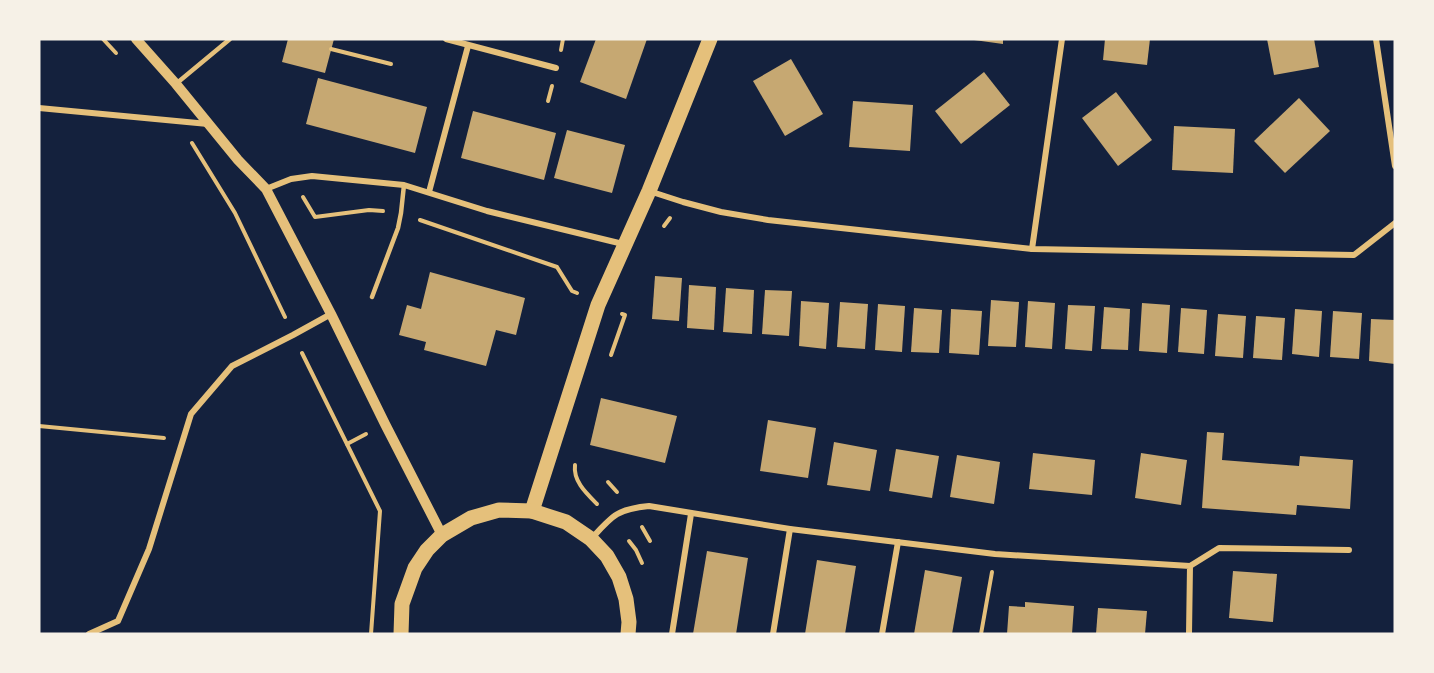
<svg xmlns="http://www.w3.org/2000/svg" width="1434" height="673" viewBox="0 0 1434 673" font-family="'Alegreya Sans',sans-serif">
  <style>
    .building { fill: #c6a872 }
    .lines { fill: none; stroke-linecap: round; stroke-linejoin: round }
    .path { stroke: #e5c07b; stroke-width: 4 }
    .service { stroke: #e5c07b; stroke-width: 4.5 }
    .minor { stroke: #e5c07b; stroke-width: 6 }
    .tertiary { stroke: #e5c07b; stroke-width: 10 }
    .primary { stroke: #e5c07b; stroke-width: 15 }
  </style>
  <rect width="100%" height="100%" fill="#14213d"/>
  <!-- building -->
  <g class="building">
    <path d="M288 39H334L325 73 282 62Z"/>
    <path d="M596 39H647L626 99 580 82Z"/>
    <path d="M974 39H1003V44L974 40Z"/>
    <path d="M1105 39H1150L1147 65 1103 60Z"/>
    <path d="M1267 39H1314L1319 67 1274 75Z"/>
    <path d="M791 59 823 114 785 136 753 81Z"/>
    <path d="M984 72 1010 105 961 144 935 111Z"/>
    <path d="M318 78 427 107 415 153 306 124Z"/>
    <path d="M1116 92 1152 140 1118 166 1082 118Z"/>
    <path d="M1299 98 1330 131 1285 173 1254 141Z"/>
    <path d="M853 101 913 105 910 151 849 147Z"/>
    <path d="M473 111 556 133 544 180 461 158Z"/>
    <path d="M1174 126 1235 129 1233 173 1172 170Z"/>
    <path d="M567 130 625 145 612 193 554 178Z"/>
    <path d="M430 272 525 298 516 335 496 330 486 366 424 350 426 342 399 335 407 305 421 309Z"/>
    <path d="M655 276 682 278 679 321 652 319Z"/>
    <path d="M689 285 716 287 714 330 687 328Z"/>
    <path d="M726 288 754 290 752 334 723 332Z"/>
    <path d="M765 290 792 291 789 336 762 334Z"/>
    <path d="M991 300 1019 302 1016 347 988 346Z"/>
    <path d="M801 301 829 303 826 349 799 346Z"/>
    <path d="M1028 301 1055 303 1052 349 1025 347Z"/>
    <path d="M840 302 868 304 865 349 837 347Z"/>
    <path d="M1142 303 1170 305 1167 353 1139 351Z"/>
    <path d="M878 304 905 306 902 352 875 350Z"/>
    <path d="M1068 305 1095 306 1092 351 1065 349Z"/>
    <path d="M1104 307 1130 309 1128 350 1101 349Z"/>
    <path d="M914 308 942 310 939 353 911 352Z"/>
    <path d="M1181 308 1207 310 1204 354 1178 352Z"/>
    <path d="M951 309 982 311 979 355 949 353Z"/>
    <path d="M1295 309 1322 311 1319 357 1292 354Z"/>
    <path d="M1333 311 1362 313 1359 359 1330 357Z"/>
    <path d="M1218 314 1246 316 1243 358 1215 356Z"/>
    <path d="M1256 316 1285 318 1282 360 1253 358Z"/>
    <path d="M1371 319 1395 320V364L1369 361Z"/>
    <path d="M601 398 677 416 665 463 590 445Z"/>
    <path d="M768 420 816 428 808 478 760 471Z"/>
    <path d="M1207 432 1224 433 1222 460 1299 466 1300 456 1353 460 1350 509 1297 505 1296 515 1202 508Z"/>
    <path d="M834 442 877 450 870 491 827 485Z"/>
    <path d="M896 449 939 456 932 498 889 491Z"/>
    <path d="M1033 453 1095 460 1092 495 1029 489Z"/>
    <path d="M1141 453 1187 460 1181 505 1135 498Z"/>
    <path d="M957 455 1000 462 994 504 950 497Z"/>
    <path d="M707 551 748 558 736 634H693Z"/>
    <path d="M817 560 856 566 845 634H805Z"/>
    <path d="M925 570 962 577 952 634H914Z"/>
    <path d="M1233 571 1277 574 1273 622 1229 618Z"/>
    <path d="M1025 602 1074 606 1072 634H1007L1009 606 1025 607Z"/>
    <path d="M1098 608 1147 611 1145 634H1096Z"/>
  </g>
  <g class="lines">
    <!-- path -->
    <g class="path">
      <path d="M103 39 116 53"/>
      <path d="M331 49 391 64"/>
      <path d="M561 50 563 39"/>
      <path d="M548 101 552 86"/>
      <path d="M192 143 235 213 285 317"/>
      <path d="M303 197 315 217 369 210 383 211"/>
      <path d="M420 220 557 267 572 291 577 293"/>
      <path d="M664 226 670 218"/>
      <path d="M302 353 380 511 371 634"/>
      <path d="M611 355 625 315 622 314"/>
      <path d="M39 426 164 438"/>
      <path d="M347 444 366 434"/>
      <path d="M575 465C573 481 586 493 597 504"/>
      <path d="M608 482 617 492"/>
      <path d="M642 527 650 541"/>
      <path d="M629 541 636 550 642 563"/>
      <path d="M981 634 992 572"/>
    </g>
    <!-- service -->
    <g class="service">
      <path d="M177 83 230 39"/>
      <path d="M372 297 398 228 401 213 404 185"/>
    </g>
    <!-- minor -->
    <g class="minor">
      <path d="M446 39 556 68"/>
      <path d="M1376 39 1395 166"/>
      <path d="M39 108 208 124"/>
      <path d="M266 189 291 179 312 176 404 185 487 211 623 244"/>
      <path d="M649 191 683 202 721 212 768 220 1032 249 1354 255 1395 223"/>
      <path d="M429 192 468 46"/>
      <path d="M1032 249 1062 39"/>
      <path d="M592 538C612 516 617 509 649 506L790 529 995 554 1190 566 1189 634"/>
      <path d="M1190 566 1219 548 1349 550"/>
      <path d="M89 634 118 621 149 549 191 414 232 366 293 335 331 314"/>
      <path d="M672 634 691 514"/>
      <path d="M773 634 790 529"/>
      <path d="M882 634 898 542"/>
    </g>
    <!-- tertiary -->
    <path class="tertiary" d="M136 39 176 84 238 160 266 189 331 314 385 424 442 535"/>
    <!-- primary -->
    <g class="primary">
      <path d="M532 511 598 305 649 191 710 39"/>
      <path d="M401 634 402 604 415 568 427 550 442 535 471 518 499 510 532 511 566 522 591 539 607 556 619 577 626 599 629 622 628 634"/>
    </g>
  </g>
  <!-- border -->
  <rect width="1434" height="673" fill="none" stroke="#f6f1e7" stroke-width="81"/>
</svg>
